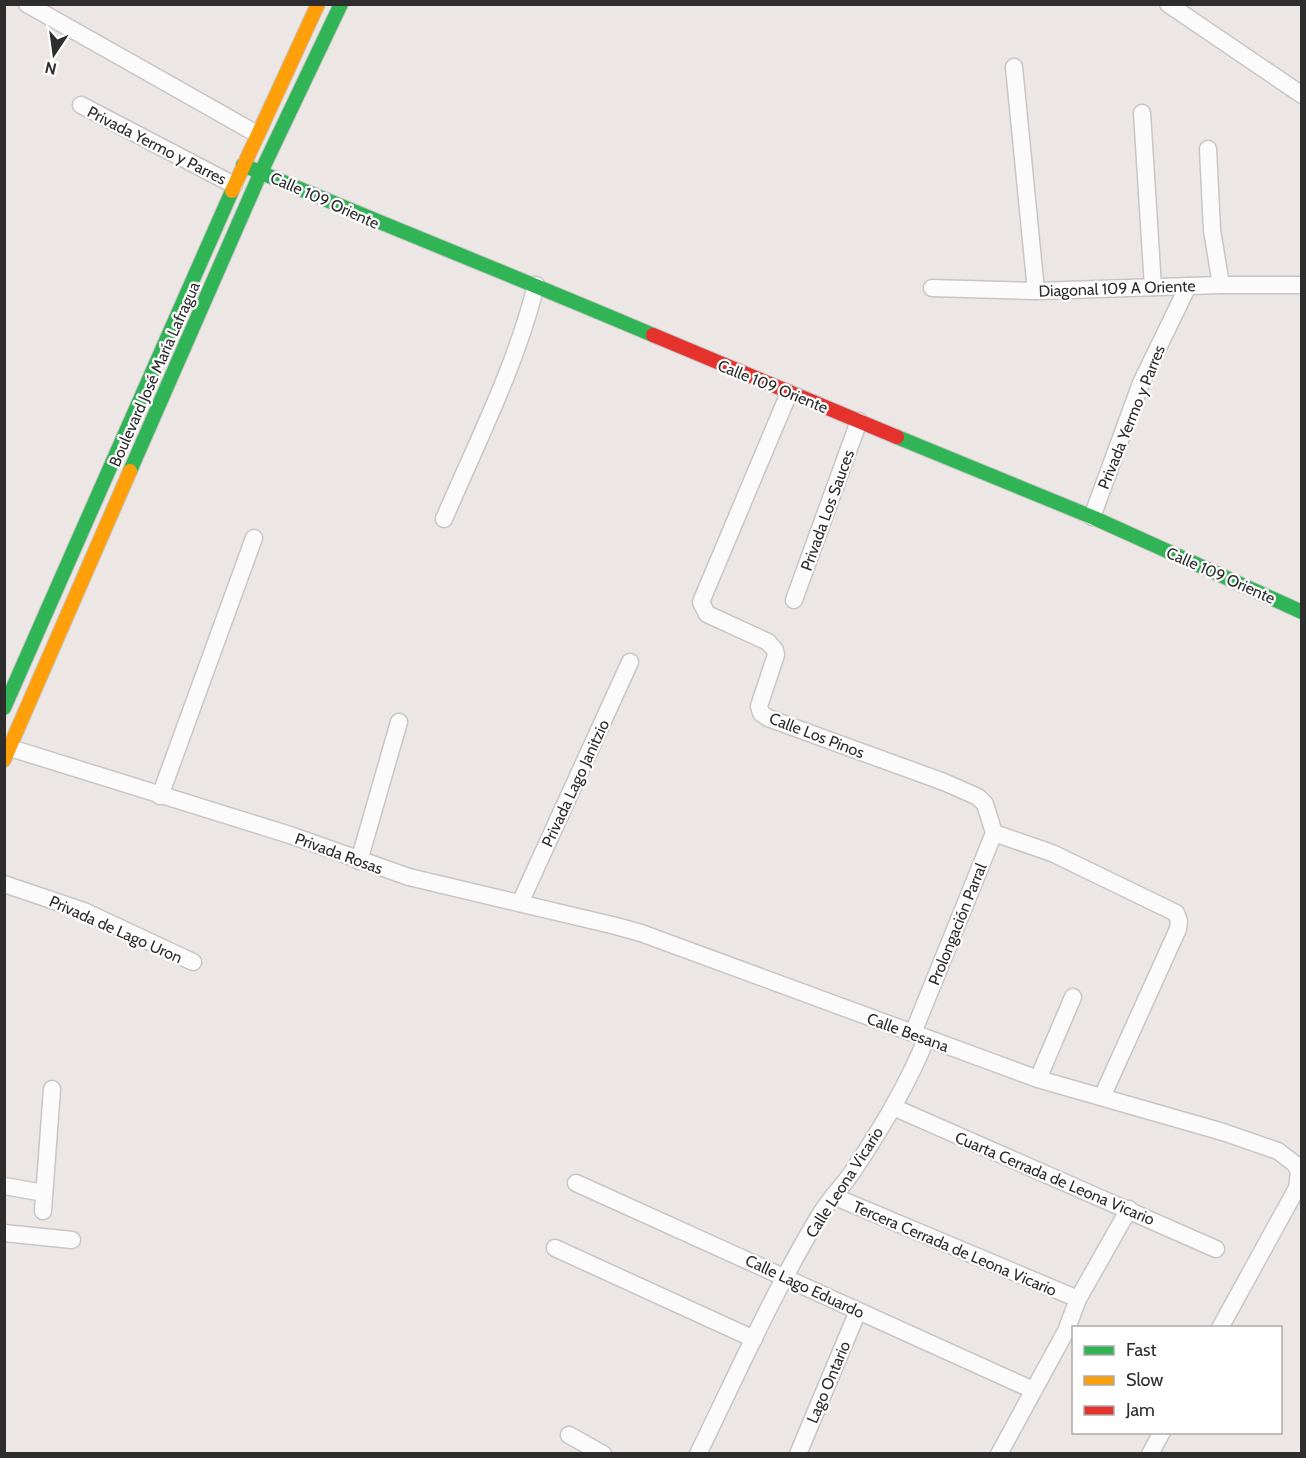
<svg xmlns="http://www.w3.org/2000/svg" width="1306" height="1458" viewBox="0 0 1306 1458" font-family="Cabin,sans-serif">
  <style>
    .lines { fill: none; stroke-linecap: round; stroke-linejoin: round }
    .street-casing { stroke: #c7c6c6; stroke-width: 19 }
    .fast-casing { stroke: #c7c6c6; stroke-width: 16 }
    .slow-casing { stroke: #c7c6c6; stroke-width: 16 }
    .jam-casing { stroke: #c7c6c6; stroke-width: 16 }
    .street { stroke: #fcfbfb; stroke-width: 16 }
    .fast { stroke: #30b455; stroke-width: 14 }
    .slow { stroke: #ff9f0a; stroke-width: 14 }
    .jam { stroke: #e5322d; stroke-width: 14 }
    .labels { text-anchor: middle; stroke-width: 4.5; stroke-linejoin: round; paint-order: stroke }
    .street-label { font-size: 16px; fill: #2d2d2d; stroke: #fff }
  </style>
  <rect width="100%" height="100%" fill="#ece7e4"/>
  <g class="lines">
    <!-- street casing -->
    <g class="street-casing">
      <g id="street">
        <path d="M27 4 257 134"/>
        <path d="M1168 4 1302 95"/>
        <path d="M1014 67 1036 291"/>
        <path d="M81 105 234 185"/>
        <path d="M1142 113 1153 287"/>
        <path d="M1208 149 1212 230 1221 285"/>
        <path d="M932 288 1036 291 1221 285H1302"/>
        <path d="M789 393 701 602 707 614 768 642 775 650 776 655 759 706 761 713 768 718 944 782 978 797 985 804 994 833 913 1033"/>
        <path d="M1092 517 1141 383 1188 286"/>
        <path d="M444 519C477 442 516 366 536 285"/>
        <path d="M794 600 859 421"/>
        <path d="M4 746 290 835 409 877 616 926 641 933 1038 1079 1223 1132 1278 1151 1295 1164 1299 1172 1297 1188 1220 1328"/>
        <path d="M160 796 254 538"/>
        <path d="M994 833 1052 853 1176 913 1179 921 1178 929 1102 1097"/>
        <path d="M359 861 399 722"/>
        <path d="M4 884 84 911 193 962"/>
        <path d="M520 903 630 662"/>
        <path d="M1038 1079 1073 997"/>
        <path d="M893 1107 1216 1249"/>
        <path d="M576 1183 1033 1390"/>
        <path d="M4 1186 44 1193"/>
        <path d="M833 1196 1078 1299"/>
        <path d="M43 1211 52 1089"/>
        <path d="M4 1233 72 1240"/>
        <path d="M555 1248 754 1339"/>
        <path d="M569 1435 603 1454"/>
        <path d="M698 1454C737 1374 773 1293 818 1218 827 1202 840 1189 851 1174 880 1131 907 1087 926 1039"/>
        <path d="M798 1454 858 1311"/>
        <path d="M999 1454 1066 1331 1078 1299 1129 1209"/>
        <path d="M1150 1454 1162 1432"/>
      </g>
    </g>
    <!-- fast casing -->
    <g class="fast-casing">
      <g id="fast">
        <path d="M243 165C379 223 517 277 653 335"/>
        <path d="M897 437 1092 517 1302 612"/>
        <path d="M130 471 261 172 341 4"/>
        <path d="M4 708 232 191"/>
      </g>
    </g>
    <!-- slow casing -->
    <g class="slow-casing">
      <g id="slow">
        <path d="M232 191 318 4"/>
        <path d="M4 760 130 471"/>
      </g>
    </g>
    <!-- jam casing -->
    <g class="jam-casing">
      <path id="jam" d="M653 335 897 437"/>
    </g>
    <!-- street -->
    <use href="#street" class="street"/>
    <!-- fast -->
    <use href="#fast" class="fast"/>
    <!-- slow -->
    <use href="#slow" class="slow"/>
    <!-- jam -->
    <use href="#jam" class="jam"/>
  </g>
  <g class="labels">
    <!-- street labels -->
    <g class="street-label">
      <text transform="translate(157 145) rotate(27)" y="6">Privada Yermo y Parres</text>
      <text transform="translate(325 200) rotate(24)" y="6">Calle 109 Oriente</text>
      <text transform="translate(1117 288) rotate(-2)" y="6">Diagonal 109 A Oriente</text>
      <text transform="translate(154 374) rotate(-66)" y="6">Boulevard José María Lafragua</text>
      <text transform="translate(773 386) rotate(22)" y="6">Calle 109 Oriente</text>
      <text transform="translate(1131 417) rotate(-68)" y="6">Privada Yermo y Parres</text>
      <text transform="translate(827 510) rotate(-70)" y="6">Privada Los Sauces</text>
      <text transform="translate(1221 575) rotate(24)" y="6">Calle 109 Oriente</text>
      <text transform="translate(817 735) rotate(21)" y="6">Calle Los Pinos</text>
      <text transform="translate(575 783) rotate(-65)" y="6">Privada Lago Janitzio</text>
      <text transform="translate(339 853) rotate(20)" y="6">Privada Rosas</text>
      <text transform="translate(957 924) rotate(-68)" y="6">Prolongación Parral</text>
      <text transform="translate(116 929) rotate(24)" y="6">Privada de Lago Uron</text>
      <text transform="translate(908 1032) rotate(20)" y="6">Calle Besana</text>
      <text transform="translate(1055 1178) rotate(23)" y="6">Cuarta Cerrada de Leona Vicario</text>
      <text transform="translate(844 1182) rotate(-57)" y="6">Calle Leona Vicario</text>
      <text transform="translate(955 1248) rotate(23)" y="6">Tercera Cerrada de Leona Vicario</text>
      <text transform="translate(805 1286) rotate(25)" y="6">Calle Lago Eduardo</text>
      <text transform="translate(828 1382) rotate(-67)" y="6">Lago Ontario</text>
    </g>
  </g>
  <!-- border -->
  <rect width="1306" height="1458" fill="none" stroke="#2d2d2d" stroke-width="12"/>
  <!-- legend -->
  <rect x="1072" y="1326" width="210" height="108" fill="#ffffff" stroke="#ababab" stroke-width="1.5"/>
  <rect x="1084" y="1346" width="30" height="9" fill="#30b455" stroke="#ababab" stroke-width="1.5"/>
  <text x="1126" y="1356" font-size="18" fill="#2d2d2d">Fast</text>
  <rect x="1084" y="1376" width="30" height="9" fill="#ff9f0a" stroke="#ababab" stroke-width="1.5"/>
  <text x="1126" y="1386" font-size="18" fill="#2d2d2d">Slow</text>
  <rect x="1084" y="1406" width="30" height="9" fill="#e5322d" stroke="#ababab" stroke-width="1.5"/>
  <text x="1126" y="1416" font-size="18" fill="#2d2d2d">Jam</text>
  <!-- north arrow -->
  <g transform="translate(54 54) rotate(193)" stroke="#ffffff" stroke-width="4.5" paint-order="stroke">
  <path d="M0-4.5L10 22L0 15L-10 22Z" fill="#2d2d2d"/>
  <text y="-9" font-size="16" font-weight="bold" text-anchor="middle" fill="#2d2d2d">N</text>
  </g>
</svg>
